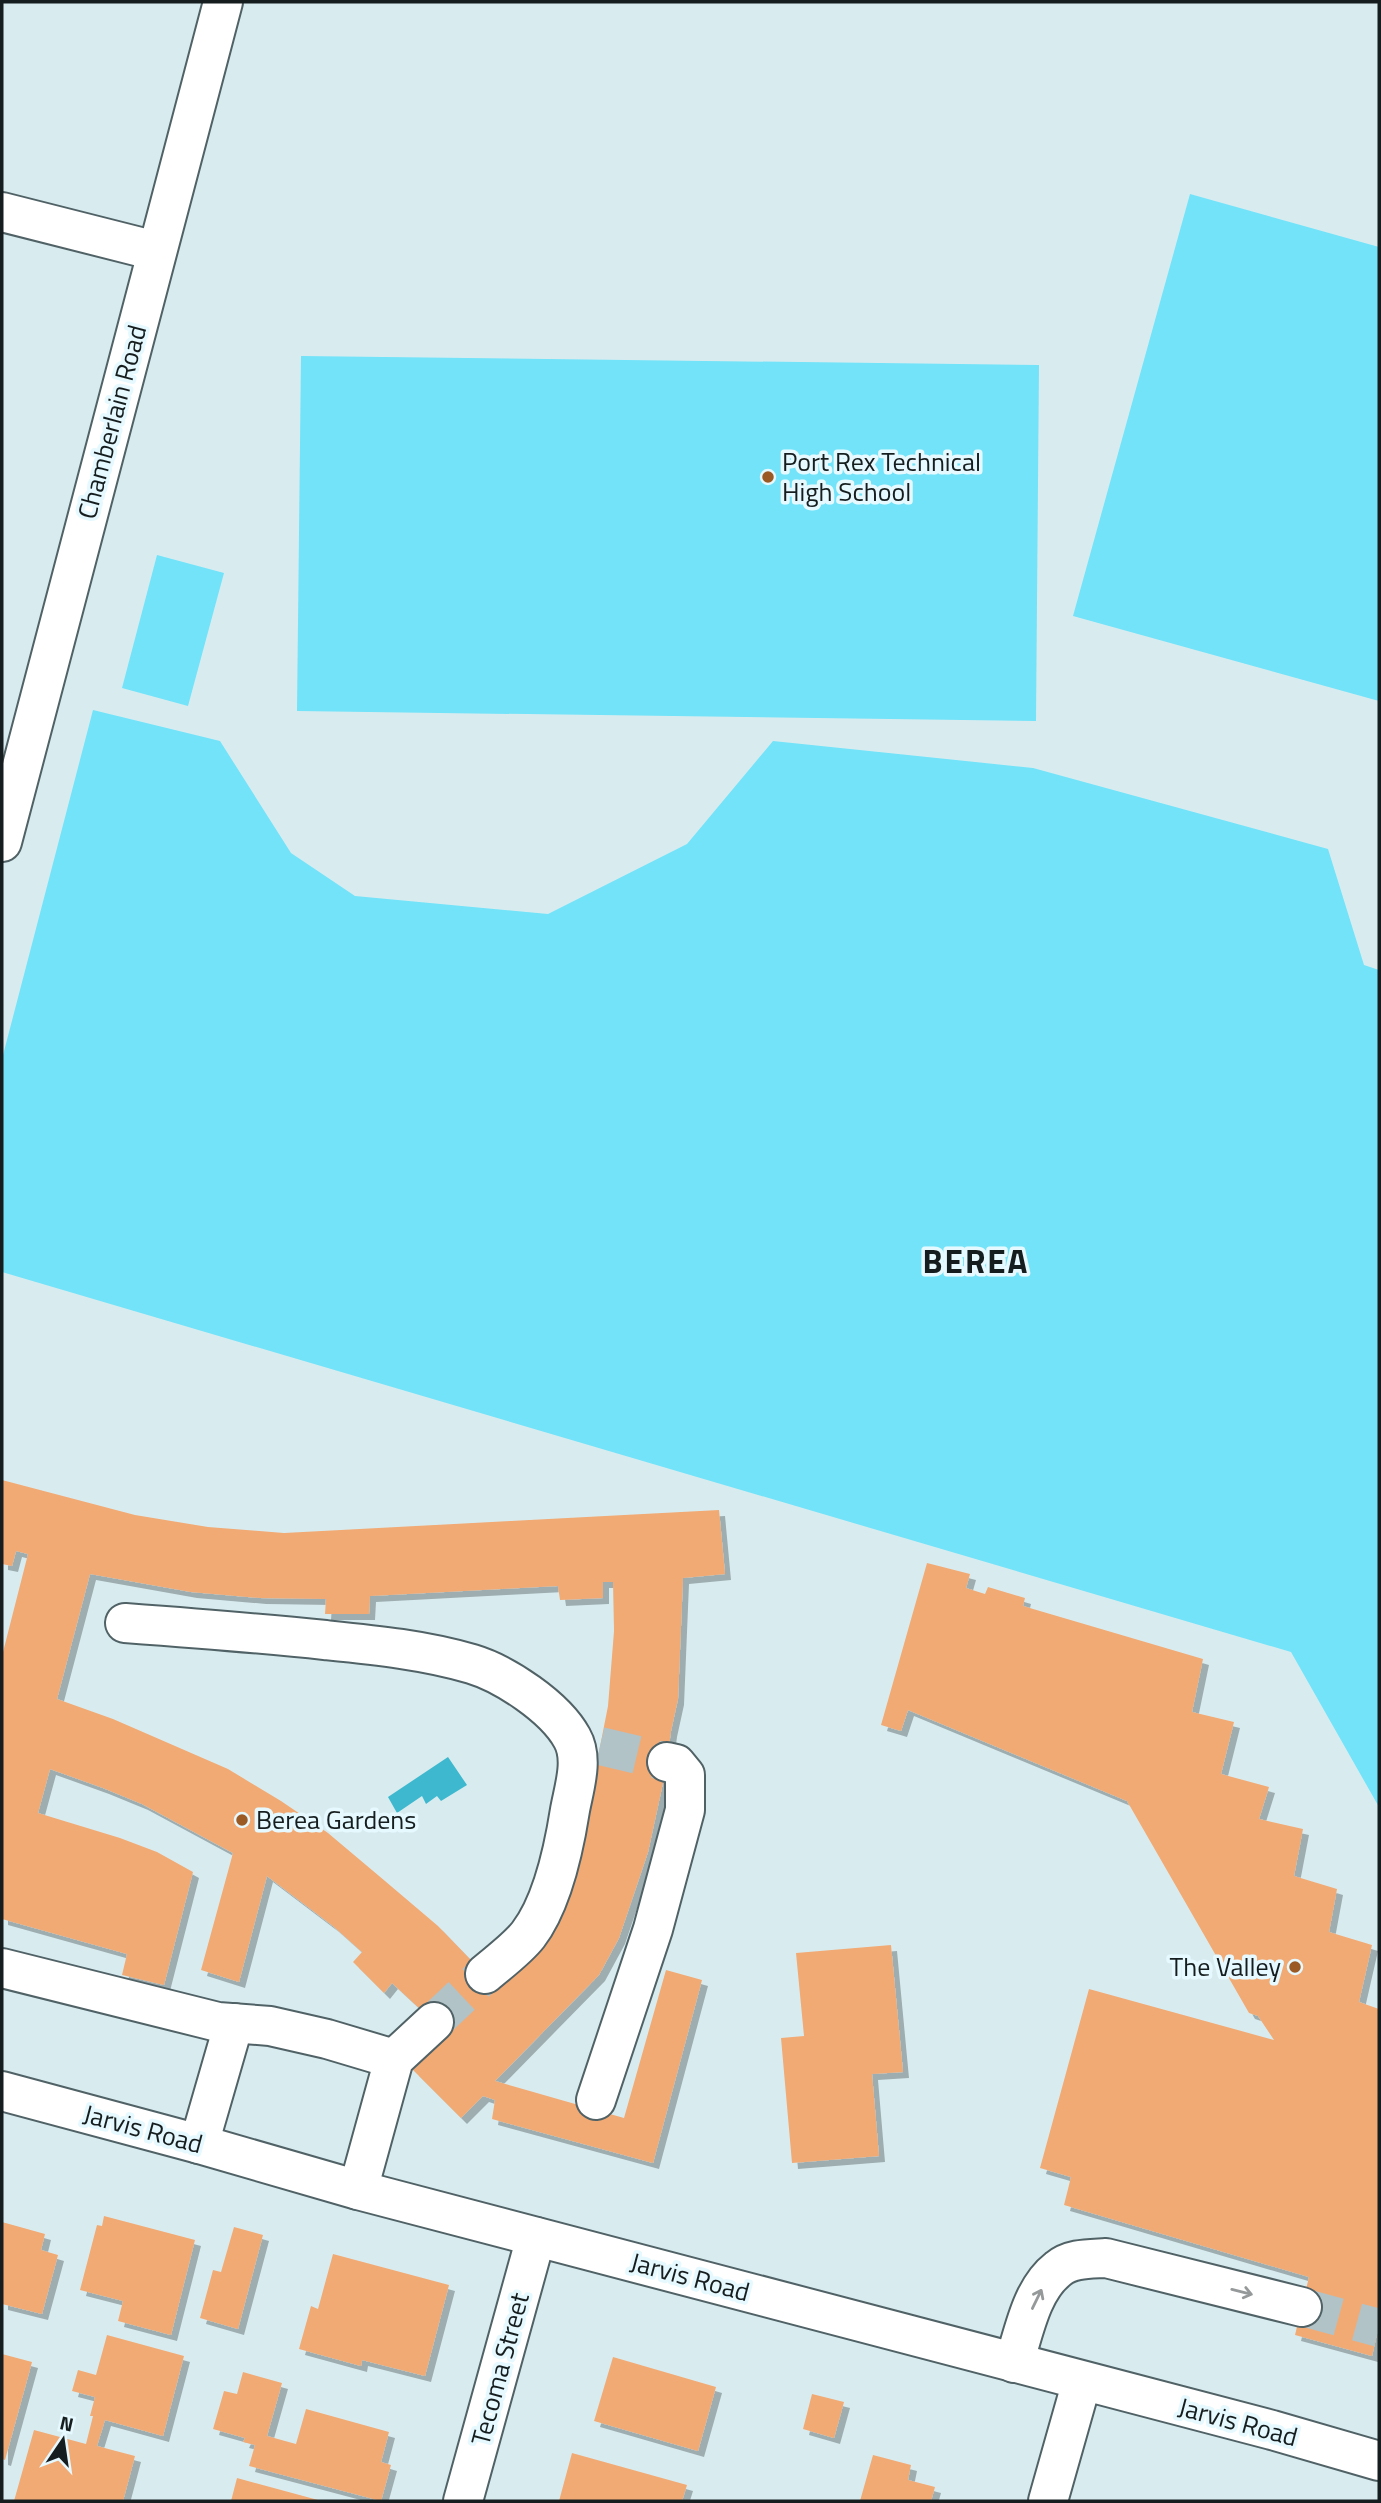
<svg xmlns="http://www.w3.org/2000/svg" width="1381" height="2503" viewBox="0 0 1381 2503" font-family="'Titillium Web',sans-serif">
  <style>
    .green { fill: #72e3f9 }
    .water { fill: #3eb8ce }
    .building { fill: #f2aa75; fill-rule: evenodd; filter: url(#shadow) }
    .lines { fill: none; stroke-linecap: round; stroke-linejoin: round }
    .minor-tunnel { stroke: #b1c3c6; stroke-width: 38; stroke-dasharray: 38 19; stroke-linecap: butt }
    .minor-casing { stroke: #516266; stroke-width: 42 }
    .minor { stroke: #fff; stroke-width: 38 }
    .oneway { stroke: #96999a }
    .poi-dot { fill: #9b5a24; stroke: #e5f9fe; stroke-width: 2.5 }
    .labels { text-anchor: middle; stroke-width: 7; stroke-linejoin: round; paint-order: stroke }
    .street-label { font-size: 26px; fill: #161d1f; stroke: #e5f9fe }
    .poi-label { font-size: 26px; fill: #161d1f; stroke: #e5f9fe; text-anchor: start }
    .district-label { font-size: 33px; font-weight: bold; letter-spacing: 2px; fill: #161d1f; stroke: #e5f9fe }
  </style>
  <defs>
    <filter id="shadow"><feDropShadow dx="6" dy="6" stdDeviation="0" flood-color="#0004"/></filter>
  </defs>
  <rect width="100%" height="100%" fill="#d8ecf0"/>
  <!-- green -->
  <g class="green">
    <path d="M1190 194 1379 247V701L1073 616Z"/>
    <path d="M301 356 1039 365 1036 721 297 711Z"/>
    <path d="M157 555 224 573 188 706 122 688Z"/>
    <path d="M93 710 220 741 291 853 355 896 548 914 687 844 773 741 1033 768 1328 849 1364 965 1379 970V1807L1291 1652 2 1272V1059Z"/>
  </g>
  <!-- water -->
  <path class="water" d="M448 1757 467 1785 441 1801 437 1796 426 1804 422 1796 397 1813 388 1797Z"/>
  <!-- building -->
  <g class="building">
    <path d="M2 1480 135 1515 208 1527 284 1533 719 1510 725 1574 683 1578 678 1699 671 1731 666 1769 648 1852 619 1938 599 1975 495 2081 624 2118 666 1970 702 1980 653 2163 492 2119 495 2100 483 2096 461 2118 413 2070 448 2035 392 1983 384 1993 353 1962 362 1952 333 1926 267 1876 239 1982 201 1970 233 1853 142 1804 103 1788 50 1769 38 1813 120 1838 157 1852 193 1872 164 1985 122 1975 127 1954 2 1919V1656L28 1554 16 1551 12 1566 2 1564ZM90 1574 191 1592 260 1598 326 1599 325 1614H369L370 1596 558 1586 560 1600 603 1598V1582H613L614 1631 608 1706 584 1828 494 1984 438 1926 385 1881 328 1833 281 1801 228 1769 113 1719 57 1699Z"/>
    <path d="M927 1563 970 1574 966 1588 985 1594 988 1587 1025 1598 1023 1606 1203 1659 1192 1712 1234 1722 1221 1774 1269 1787 1259 1819 1303 1829 1294 1876 1337 1889 1329 1932 1372 1945 1359 2002 1379 2009V2325L1372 2356 1295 2335 1309 2277 1064 2205 1071 2177 1040 2168 1089 1989 1274 2040 1258 2016 1249 2013 1127 1801 908 1710 901 1731 881 1725Z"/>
    <path d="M891 1945 903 2072 872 2074 879 2156 792 2163 781 2038 804 2036 796 1953Z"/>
    <path d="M104 2216 195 2240 171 2335 118 2321 123 2301 80 2290 97 2225 102 2226Z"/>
    <path d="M2 2222 45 2234 41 2250 58 2255 42 2314 2 2304Z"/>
    <path d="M234 2227 263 2235 238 2329 200 2318 213 2270 221 2272Z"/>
    <path d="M333 2254 449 2285 425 2376 362 2360 361 2366 299 2349 311 2306 318 2309Z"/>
    <path d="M107 2335 184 2356 163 2436 105 2420 97 2446 135 2456 123 2501H14L34 2430 86 2444 93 2416H90L95 2397 72 2391 78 2370 96 2375Z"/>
    <path d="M2 2354 32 2362 5 2460 2 2459Z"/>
    <path d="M613 2357 716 2387 698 2451 594 2421Z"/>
    <path d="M243 2372 282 2383 267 2436 296 2444 306 2409 389 2432 381 2462 391 2465 381 2501 249 2466 255 2445 243 2442 245 2438 213 2429 224 2391 237 2394Z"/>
    <path d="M812 2394 844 2402 834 2438 803 2429Z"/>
    <path d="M572 2453 687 2485 682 2501H559Z"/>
    <path d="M873 2455 911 2465 908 2480 935 2487 931 2501H860Z"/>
    <path d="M237 2478 318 2500V2501H231Z"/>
  </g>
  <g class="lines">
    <!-- minor-tunnel -->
    <g class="minor-tunnel">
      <path d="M600 1746 667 1762"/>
      <path d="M434 2022 485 1974"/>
      <path d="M1302 2307 1379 2328"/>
    </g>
    <!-- minor casing -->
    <g class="minor-casing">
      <g id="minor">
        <path d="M2 212 156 251"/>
        <path d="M2 842 223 2"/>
        <path d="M125 1623C192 1628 259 1633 325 1640 374 1645 425 1650 472 1664 505 1674 555 1707 572 1738 584 1759 574 1788 570 1810 564 1848 552 1904 528 1935 517 1949 499 1962 485 1974"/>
        <path d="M2 1968 218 2022 270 2026 327 2039 394 2059"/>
        <path d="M2 2091 199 2144 358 2190 1272 2430 1379 2461"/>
        <path d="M596 2100 653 1929 685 1810V1775L676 1764 667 1762"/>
        <path d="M199 2144 234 2023"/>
        <path d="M358 2190 394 2059 434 2022"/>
        <path d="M1014 2363C1024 2332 1031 2290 1058 2269 1071 2258 1090 2259 1106 2258L1302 2307"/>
        <path d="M463 2501 536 2237"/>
        <path d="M1048 2501 1082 2381"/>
      </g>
    </g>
    <!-- minor -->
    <use href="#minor" class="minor"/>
  </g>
  <!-- one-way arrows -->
  <defs><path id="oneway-shaft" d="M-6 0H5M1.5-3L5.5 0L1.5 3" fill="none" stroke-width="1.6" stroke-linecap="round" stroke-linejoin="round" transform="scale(1.75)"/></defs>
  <g class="oneway">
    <use href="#oneway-shaft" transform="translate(1242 2292) rotate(14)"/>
    <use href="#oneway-shaft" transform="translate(1037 2299) rotate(-64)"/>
  </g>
  <!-- markers -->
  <g class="poi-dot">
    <circle cx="768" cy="477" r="7"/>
    <circle cx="242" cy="1820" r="7"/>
    <circle cx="1295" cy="1967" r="7"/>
  </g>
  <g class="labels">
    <!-- street labels -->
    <g class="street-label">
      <text transform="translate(112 422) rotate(-75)" y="9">Chamberlain Road</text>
      <text transform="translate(143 2129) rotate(15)" y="9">Jarvis Road</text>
      <text transform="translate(690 2277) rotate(15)" y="9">Jarvis Road</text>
      <text transform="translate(500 2369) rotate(-75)" y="9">Tecoma Street</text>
      <text transform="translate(1238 2422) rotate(15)" y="9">Jarvis Road</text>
    </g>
    <!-- poi labels -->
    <g class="poi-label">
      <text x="782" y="471">Port Rex Technical<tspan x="782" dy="30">High School</tspan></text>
      <text x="256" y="1829">Berea Gardens</text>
      <text x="1281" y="1976" text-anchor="end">The Valley</text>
    </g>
    <!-- district labels -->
    <g class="district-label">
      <text x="976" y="1273">BEREA</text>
    </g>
  </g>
  <!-- border -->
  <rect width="1381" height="2503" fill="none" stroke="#161d1f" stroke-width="7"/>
  <!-- north arrow -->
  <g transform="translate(63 2440) rotate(13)" stroke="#e5f9fe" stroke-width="5" paint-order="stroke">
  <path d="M0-5L12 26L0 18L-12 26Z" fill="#161d1f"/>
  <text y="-10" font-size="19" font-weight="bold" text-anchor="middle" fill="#161d1f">N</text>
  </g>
</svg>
